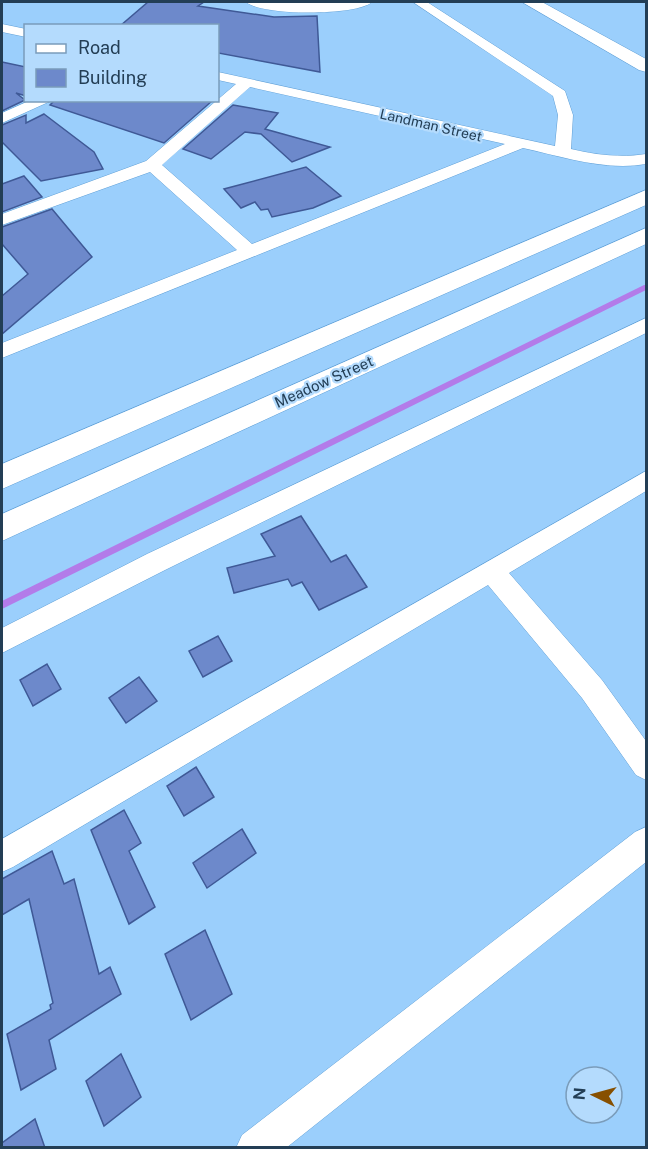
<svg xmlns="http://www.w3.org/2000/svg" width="648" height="1149" viewBox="0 0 648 1149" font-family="'Public Sans',sans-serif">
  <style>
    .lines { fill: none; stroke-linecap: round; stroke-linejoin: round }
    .stream { fill: #b37be9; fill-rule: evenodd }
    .building { fill: #6d89cb; stroke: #3f5996; stroke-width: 1.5 }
    .street-casing { stroke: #5f9fd6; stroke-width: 1 }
    .secondary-casing { stroke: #5f9fd6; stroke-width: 1 }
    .street { fill: #fff; fill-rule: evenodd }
    .secondary { fill: #fff; fill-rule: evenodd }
    .labels { text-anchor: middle; stroke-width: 4.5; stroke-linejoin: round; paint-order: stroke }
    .far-street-label { font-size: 14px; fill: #233e55; stroke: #b4dbfd }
    .street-label { font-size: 15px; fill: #233e55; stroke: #b4dbfd }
  </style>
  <rect width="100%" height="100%" fill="#9bcffc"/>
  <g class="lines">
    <!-- stream -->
    <path class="stream" d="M644 285H646V290L2 609V601Z"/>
  </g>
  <!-- building -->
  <g class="building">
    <path d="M148 2H204L198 6 274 17 317 16 320 72 218 53V26H120Z"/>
    <path d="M2 62 26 67V96L16 93 25 100 2 111Z"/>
    <path d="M55 100H208L212 101 164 143 50 105Z"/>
    <path d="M233 105 278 113 265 129 330 147 292 162 261 134 245 132 211 159 183 149Z"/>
    <path d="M44 114 94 152 103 169 41 181 2 142V125L26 115V123Z"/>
    <path d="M306 167 341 196 313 208 272 217 268 209 261 210 255 202 241 208 224 189Z"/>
    <path d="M24 176 42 197 2 212V184Z"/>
    <path d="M52 209 92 257 2 334V296L28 274 2 244V227Z"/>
    <path d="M301 516 331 562 346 555 367 587 319 610 302 582 292 586 288 579 234 593 227 568 275 556 261 534Z"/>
    <path d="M218 636 232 661 203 677 189 651Z"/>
    <path d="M47 664 61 689 33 706 20 680Z"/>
    <path d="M139 677 157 701 126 723 109 698Z"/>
    <path d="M196 767 214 797 184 816 167 786Z"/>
    <path d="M124 810 141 843 129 851 155 907 129 924 91 830Z"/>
    <path d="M242 829 256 853 207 888 193 863Z"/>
    <path d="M52 851 64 884 74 879 99 974 110 967 121 994 49 1040 56 1069 21 1090 7 1034 51 1009 50 1005 53 1003 29 899 2 915V879Z"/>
    <path d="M205 930 232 994 191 1020 165 954Z"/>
    <path d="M121 1054 141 1097 104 1126 86 1081Z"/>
    <path d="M35 1119 45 1148H2V1143Z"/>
  </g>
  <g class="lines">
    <!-- street casing -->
    <g class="street-casing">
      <g id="street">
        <path d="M246 2H372C357 16 261 16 246 2Z"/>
        <path d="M413 2H427L565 91 573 115 571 149C596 155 620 158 646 154V164C605 171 564 157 523 148L2 358V343L237 250 150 172 2 225V214L146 161 236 84 218 80V72L555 146 558 115 553 96ZM250 87 505 144 252 244 162 165Z"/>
        <path d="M2 24 26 29V37L2 32Z"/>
        <path d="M31 100H53L2 123V113Z"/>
        <path d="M646 318V333L165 570 2 653V628L147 554Z"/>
        <path d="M646 471V491L509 573 602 680 646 741V780L636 775 582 698 488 585 13 867 2 872V839Z"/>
        <path d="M646 827V862L286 1148H236L242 1135 635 832Z"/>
      </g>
    </g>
    <!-- secondary casing -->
    <g class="secondary-casing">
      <g id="secondary">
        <path d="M522 2H542L646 59V72L639 70Z"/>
        <path d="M646 190V205L2 489V464Z"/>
        <path d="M646 228V244L2 541V514Z"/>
      </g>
    </g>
    <!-- street -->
    <use href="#street" class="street"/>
    <!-- secondary -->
    <use href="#secondary" class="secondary"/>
  </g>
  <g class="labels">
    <!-- far-street labels -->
    <g class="far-street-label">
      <text transform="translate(431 125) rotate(13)" y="5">Landman Street</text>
    </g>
    <!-- street labels -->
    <g class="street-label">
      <text transform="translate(324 382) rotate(-24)" y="5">Meadow Street</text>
    </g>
  </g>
  <!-- border -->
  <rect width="648" height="1149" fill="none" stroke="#233e55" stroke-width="6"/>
  <!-- legend -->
  <rect x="24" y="24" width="195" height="78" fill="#b4dbfd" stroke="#7a9cba" stroke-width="1.5"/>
  <rect x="36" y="44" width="30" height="9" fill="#ffffff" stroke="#7a9cba" stroke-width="1.5"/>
  <text x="78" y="54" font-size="18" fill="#233e55">Road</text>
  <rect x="36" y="69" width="30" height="18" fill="#6d89cb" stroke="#7a9cba" stroke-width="1.5"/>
  <text x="78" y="84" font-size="18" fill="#233e55">Building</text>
  <!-- north arrow -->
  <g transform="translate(594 1095) rotate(275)"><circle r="28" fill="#b4dbfd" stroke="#7a9cba" stroke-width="1.5"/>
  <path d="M0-4.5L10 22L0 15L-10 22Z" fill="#875001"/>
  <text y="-9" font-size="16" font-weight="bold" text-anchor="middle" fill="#233e55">N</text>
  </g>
</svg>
